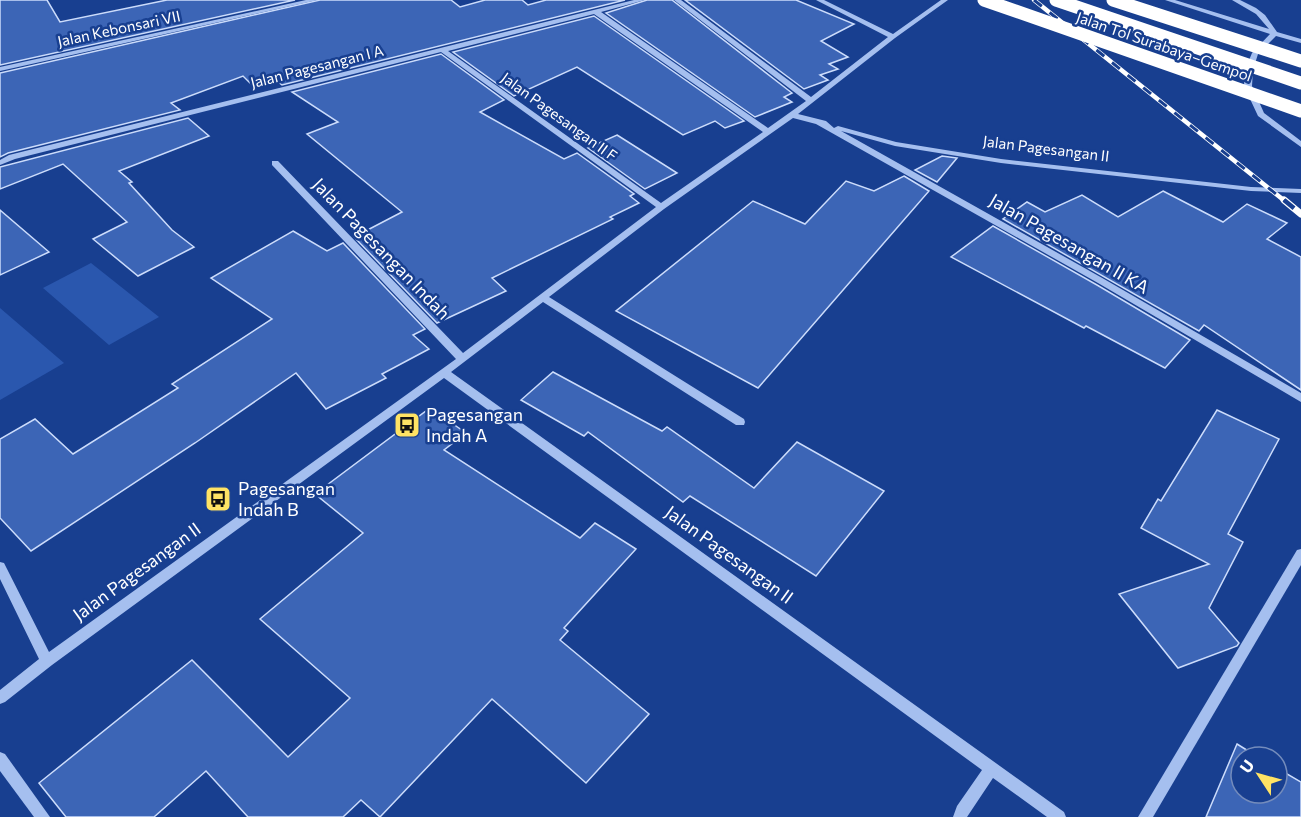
<svg xmlns="http://www.w3.org/2000/svg" width="1301" height="817" viewBox="0 0 1301 817" font-family="Commissioner,sans-serif">
  <style>
    .green { fill: #2a57ae }
    .building { fill: #3c65b6; stroke: #ccdcfb; stroke-width: 1.5 }
    .lines { fill: none; stroke-linecap: round; stroke-linejoin: round }
    .minor { fill: #a5bfef; fill-rule: evenodd }
    .rail-far1-casing { stroke: #fff; stroke-width: 4.5 }
    .rail-casing { stroke: #fff; stroke-width: 7 }
    .rail-far1 { stroke: #183f90; stroke-width: 3; stroke-dasharray: 10; stroke-linecap: butt }
    .rail { stroke: #183f90; stroke-width: 4.5; stroke-dasharray: 13; stroke-linecap: butt }
    .highway-bridge { stroke: #fff; stroke-width: 13 }
    .labels { text-anchor: middle; stroke-width: 5; stroke-linejoin: round; paint-order: stroke }
    .far-street-label { font-size: 15px; fill: #fff; stroke: #183f90 }
    .street-label { font-size: 18px; fill: #fff; stroke: #183f90 }
    .poi-label { font-size: 18px; fill: #fff; stroke: #183f90; text-anchor: start }
  </style>
  <rect width="100%" height="100%" fill="#183f90"/>
  <!-- green -->
  <g class="green">
    <path d="M91 263 159 317 109 345 43 288Z"/>
    <path d="M0 308 64 363 0 400Z"/>
  </g>
  <!-- building -->
  <g class="building">
    <path d="M0 0H47L60 22 167 0H295L0 65Z"/>
    <path d="M320 0H451L460 7 485 0H522L528 5 546 0H625L282 85 277 81 255 88 243 76 171 103 180 110 8 153 0 157V73Z"/>
    <path d="M647 0H672L792 93 784 97 792 102 755 117 606 13Z"/>
    <path d="M685 0H796L854 24 821 41 848 57 829 64 838 69 820 75 828 80 804 89Z"/>
    <path d="M594 16 744 121 725 128 715 121 683 135 577 67 514 96 453 52Z"/>
    <path d="M441 54 504 100 480 112 564 159 577 153 634 194 630 196 639 203 610 217 613 219 492 278 506 291 437 323 354 237 402 212 307 134 338 122 292 92Z"/>
    <path d="M188 118 209 136 119 171 132 182 129 183 172 230 194 247 138 276 93 239 127 222 63 164 0 189V167Z"/>
    <path d="M617 135 677 173 645 189 588 148Z"/>
    <path d="M942 156 957 158 937 182 915 170Z"/>
    <path d="M904 176 929 191 758 388 616 311 753 201 805 224 846 181 874 191Z"/>
    <path d="M1163 191 1223 222 1247 204 1287 223 1267 239 1301 257V390L1204 325 1199 331 1003 219 1027 202 1045 212 1082 195 1118 217Z"/>
    <path d="M0 210 49 252 0 275Z"/>
    <path d="M993 226 1097 285 1190 340 1165 368 1086 326 1084 328 951 257Z"/>
    <path d="M293 231 327 251 343 243 425 329 413 335 429 349 382 374 386 378 326 409 296 373 195 443 31 551 0 518V439L35 419 73 454 178 388 172 384 272 319 211 278Z"/>
    <path d="M553 372 662 431 667 427 754 488 797 442 884 491 816 576 690 496 683 502 588 432 584 436 521 400Z"/>
    <path d="M430 408 466 433 444 450 580 538 595 523 636 549 564 628 568 631 560 640 649 714 586 783 492 699 380 817 361 800 343 817H248L206 771 154 817H66L39 783 192 660 288 757 350 698 260 619 363 533 315 494Z"/>
    <path d="M1217 410 1279 439 1228 534 1243 542 1209 608 1239 643 1237 646 1178 668 1119 594 1209 564 1141 528 1158 499 1161 501Z"/>
    <path d="M1237 744 1258 757H1241V793H1277V768L1301 782V817H1206Z"/>
  </g>
  <g class="lines">
    <!-- minor -->
    <g class="minor">
      <path d="M306 0H318L0 71V67Z"/>
      <path d="M634 0H645L601 12 768 128 806 101 674 0H681L811 97 888 37 816 0H824L893 34 941 0H948L895 38 798 114 826 121 834 128 838 126 896 142 1001 159 1251 187 1301 189V193L1251 191 1001 163 895 146 841 131 1104 279 1301 393V402L1098 283 816 124 793 118 664 209 549 297 744 419 745 422 744 425H736L543 302 451 372 1064 812 1066 817H1047L993 778 967 817H953L957 806 982 770 444 378 52 665 5 702 0 704V690L39 659 0 579V562L4 563 49 652 456 359 272 165V161H278L463 353 656 207 441 52 15 159 0 165V160L9 155ZM594 14 763 132 661 203 448 51Z"/>
      <path d="M1165 0H1175L1269 29 1256 14 1232 0H1240L1256 8 1265 15 1277 32 1301 39V43L1276 36 1258 54 1253 70 1252 86 1264 113 1301 141V147L1258 116 1244 86 1245 70 1252 53 1270 34Z"/>
      <path d="M1301 549V565L1153 817H1138L1297 550Z"/>
      <path d="M0 752 5 754 50 817H34L0 771Z"/>
    </g>
    <!-- rail-far1 casing -->
    <g class="rail-far1-casing">
      <path id="rail-far1" d="M1034 0 1286 202"/>
    </g>
    <!-- rail casing -->
    <g class="rail-casing">
      <path id="rail" d="M1284 200 1301 214"/>
    </g>
    <!-- rail-far1 -->
    <use href="#rail-far1" class="rail-far1"/>
    <!-- rail -->
    <use href="#rail" class="rail"/>
    <!-- highway-bridge -->
    <g class="highway-bridge">
      <path d="M984 0 1301 111"/>
      <path d="M1056 0 1301 83"/>
      <path d="M1113 0 1301 61"/>
    </g>
  </g>
  <!-- icons -->
  <defs>
    <g id="bus-square" transform="scale(1.35)"><rect x="-9" y="-9" width="18" height="18" rx="4" fill="#ffe364" stroke="#183f90"/><path d="M-5-6H5V4H4V6H2V4H-2V6H-4V4H-5ZM-3.5-4V0h7V-4ZM-3.5 1.2v1.5H-2V1.2ZM2 1.2v1.5H3.5V1.2Z" fill="#111"/></g>
  </defs>
  <g fill-rule="evenodd">
    <use href="#bus-square" x="407" y="425"/>
    <use href="#bus-square" x="218" y="499"/>
  </g>
  <g class="labels">
    <!-- far-street labels -->
    <g class="far-street-label">
      <text transform="translate(119 29) rotate(-12)" y="5">Jalan Kebonsari VII</text>
      <text transform="translate(1164 47) rotate(19)" y="5">Jalan Tol Surabaya–Gempol</text>
      <text transform="translate(317 67) rotate(-14)" y="5">Jalan Pagesangan I A</text>
      <text transform="translate(559 117) rotate(36)" y="5">Jalan Pagesangan II F</text>
      <text transform="translate(1046 149) rotate(7)" y="5">Jalan Pagesangan II</text>
    </g>
    <!-- street labels -->
    <g class="street-label">
      <text transform="translate(1069 244) rotate(30)" y="6">Jalan Pagesangan II KA</text>
      <text transform="translate(381 249) rotate(46)" y="6">Jalan Pagesangan Indah</text>
      <text transform="translate(729 555) rotate(36)" y="6">Jalan Pagesangan II</text>
      <text transform="translate(137 572) rotate(-36)" y="6">Jalan Pagesangan II</text>
    </g>
    <!-- poi labels -->
    <g class="poi-label">
      <text x="426" y="421">Pagesangan<tspan x="426" dy="21">Indah A</tspan></text>
      <text x="238" y="495">Pagesangan<tspan x="238" dy="21">Indah B</tspan></text>
    </g>
  </g>
  <!-- north arrow -->
  <g transform="translate(1259 775) rotate(306)"><circle r="28" fill="#183f90" stroke="#748cbc" stroke-width="1.5"/>
  <path d="M0-4.5L10 22L0 15L-10 22Z" fill="#ffe364"/>
  <text y="-9" font-size="16" font-weight="bold" text-anchor="middle" fill="#ffffff">U</text>
  </g>
</svg>
